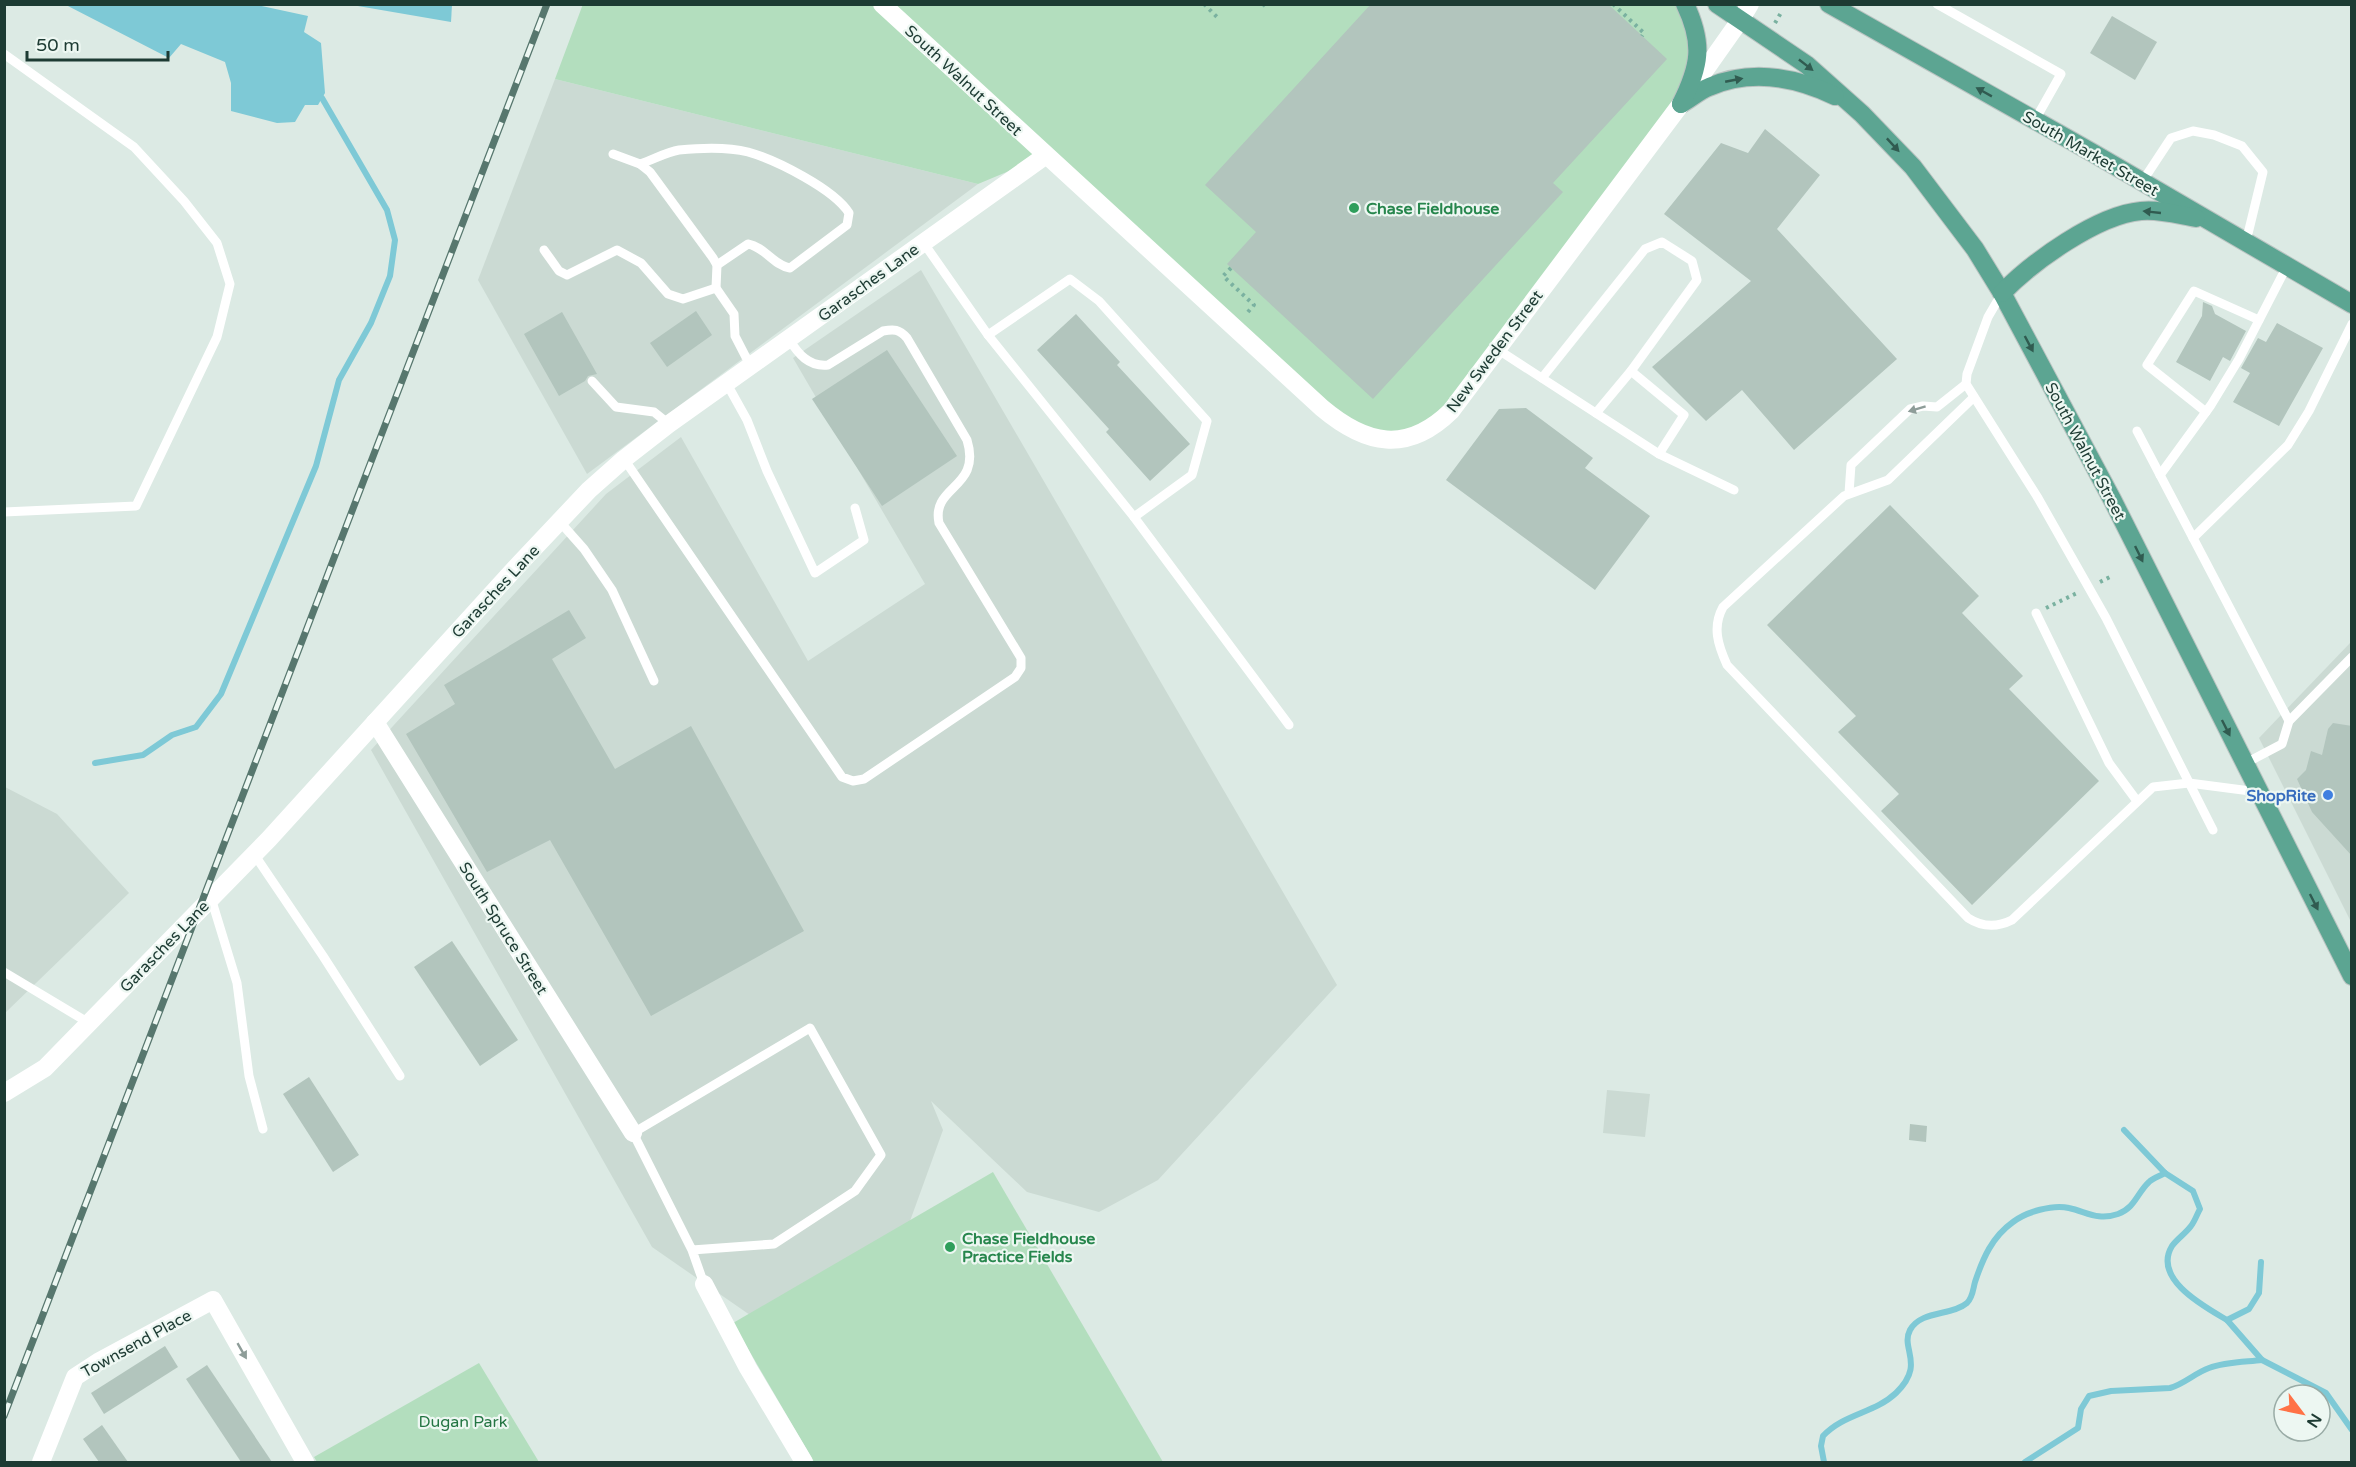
<svg xmlns="http://www.w3.org/2000/svg" width="2356" height="1467" viewBox="0 0 2356 1467" font-family="'Varela Round',sans-serif">
  <style>
    .built { fill: #cbdad3 }
    .green { fill: #b3debe }
    .water { fill: #7ec9d6 }
    .lines { fill: none; stroke-linecap: round; stroke-linejoin: round }
    .stream { stroke: #7ec9d6; stroke-width: 6 }
    .building { fill: #b2c5bd }
    .primary-casing { stroke: #bbc4c2; stroke-width: 20 }
    .path { stroke: #7ab1a0; stroke-width: 4; stroke-dasharray: 3 4.5; stroke-linecap: butt }
    .service { stroke: #fff; stroke-width: 9 }
    .minor { stroke: #fff; stroke-width: 18 }
    .tertiary { stroke: #fff; stroke-width: 18 }
    .primary { stroke: #5ca592; stroke-width: 18 }
    .rail-casing { stroke: #57776e; stroke-width: 7 }
    .rail { stroke: #edf7f2; stroke-width: 4.5; stroke-dasharray: 14; stroke-linecap: butt }
    .oneway { fill: #305b50 }
    .oneway2 { fill: #8e9d99 }
    .leisure-dot { fill: #2e9e5b; stroke: #edf7f2; stroke-width: 2 }
    .shop-dot { fill: #3f7fe0; stroke: #edf7f2; stroke-width: 2 }
    .labels { text-anchor: middle; stroke-width: 4.5; stroke-linejoin: round; paint-order: stroke }
    .street-label { font-size: 16px; fill: #1d3b33; stroke: #edf7f2 }
    .leisure-label { font-size: 16px; font-weight: bold; fill: #27864d; stroke: #edf7f2; text-anchor: start }
    .shop-label { font-size: 16px; font-weight: bold; fill: #366cbe; stroke: #edf7f2; text-anchor: end }
    .park-label { font-size: 16px; fill: #247543; stroke: #edf7f2 }
  </style>
  <rect width="100%" height="100%" fill="#dceae4"/>
  <!-- built -->
  <g class="built">
    <path d="M555 79 978 184 587 474 478 280Z"/>
    <path d="M921 270 1337 985 1158 1180 1099 1212 1027 1192 931 1101 943 1130 889 1279 786 1340 652 1247 371 750 606 494 681 437 808 661 925 584 793 358Z"/>
    <path d="M2351 642V922L2259 738Z"/>
    <path d="M5 787 57 814 129 893 5 1013Z"/>
    <path d="M1607 1090 1650 1094 1645 1137 1603 1133Z"/>
  </g>
  <!-- green -->
  <g class="green">
    <path d="M583 4H1685L1695 74 1425 432 1364 435 1045 156 978 184 555 79Z"/>
    <path d="M993 1172 1163 1462H814L733 1323Z"/>
    <path d="M479 1363 539 1462H317L314 1457Z"/>
  </g>
  <!-- water -->
  <g class="water">
    <path d="M257 5 308 16 304 32 321 43 325 93 318 105H305L295 122 277 123 231 111V83L225 62 181 44 169 58 66 5Z"/>
    <path d="M352 5H452L451 22Z"/>
  </g>
  <g class="lines">
    <!-- stream -->
    <g class="stream">
      <path d="M95 763 143 755 172 735 196 727 221 694 316 466 339 380 371 323 390 276 395 240 387 210 322 98"/>
      <path d="M2124 1130 2165 1173 2193 1191 2200 1209C2197 1214 2195 1221 2191 1226 2186 1233 2177 1239 2172 1246 2152 1279 2205 1307 2227 1320"/>
      <path d="M2261 1262 2259 1293 2249 1309 2227 1320 2262 1360 2326 1393 2352 1430"/>
      <path d="M1824 1462 1821 1446 1823 1436C1843 1414 1875 1413 1896 1393 1926 1364 1900 1349 1910 1330 1921 1310 1952 1316 1967 1303 1973 1297 1973 1289 1975 1282 1983 1258 1992 1237 2013 1222 2026 1212 2053 1204 2069 1208 2087 1212 2098 1221 2118 1214 2135 1208 2137 1193 2149 1182 2153 1178 2160 1176 2165 1173"/>
      <path d="M2025 1462 2078 1428 2081 1409 2089 1396 2111 1391 2170 1388C2184 1384 2195 1373 2209 1368 2225 1362 2244 1362 2262 1360"/>
    </g>
  </g>
  <!-- building -->
  <g class="building">
    <path d="M1371 4H1608L1667 59 1553 183 1563 192 1373 399 1227 264 1256 232 1205 185Z"/>
    <path d="M2112 16 2157 42 2135 80 2090 53Z"/>
    <path d="M1765 129 1820 175 1777 229 1897 359 1794 450 1742 390 1706 421 1652 367 1751 281 1664 214 1721 143 1748 153Z"/>
    <path d="M2203 302 2212 306 2215 314 2246 331 2230 361 2223 357 2210 381 2176 362 2202 316Z"/>
    <path d="M696 311 712 335 667 367 650 343Z"/>
    <path d="M562 312 597 374 588 376 585 381 559 396 524 334Z"/>
    <path d="M1076 314 1120 362 1117 365 1190 444 1150 481 1106 432 1109 429 1037 350Z"/>
    <path d="M2277 323 2323 348 2279 426 2233 402 2250 373 2241 368 2258 338 2266 342Z"/>
    <path d="M887 350 957 456 882 506 812 399Z"/>
    <path d="M1526 408 1593 458 1585 468 1650 516 1595 590 1446 480 1499 409Z"/>
    <path d="M1890 505 1979 596 1962 613 2023 676 2009 689 2099 781 1972 905 1881 811 1899 794 1838 732 1856 716 1767 625Z"/>
    <path d="M569 610 586 638 552 659 615 769 691 726 804 931 651 1016 550 840 487 872 406 734 455 704 444 685Z"/>
    <path d="M2333 723 2352 726V856L2312 812 2297 779 2306 770 2311 751 2322 755 2328 729Z"/>
    <path d="M452 941 518 1040 480 1066 414 967Z"/>
    <path d="M309 1077 359 1155 333 1172 283 1094Z"/>
    <path d="M1910 1124 1927 1126 1926 1142 1909 1140Z"/>
    <path d="M165 1346 178 1367 104 1414 91 1393Z"/>
    <path d="M207 1365 272 1462H241L186 1379Z"/>
    <path d="M102 1425 128 1462H99L83 1439Z"/>
  </g>
  <g class="lines">
    <!-- primary casing -->
    <g class="primary-casing">
      <g id="primary">
        <path d="M1717 4 1807 65 1862 114 1913 167 1975 249 2002 293 2113 501 2352 976"/>
        <path d="M1829 4 2093 153 2352 304"/>
        <path d="M1681 104C1690 99 1699 91 1709 87 1751 69 1795 77 1835 96"/>
        <path d="M1681 104C1700 66 1704 44 1685 4"/>
        <path d="M2002 293C2032 262 2097 215 2141 211 2159 209 2179 215 2196 218"/>
      </g>
    </g>
    <!-- path -->
    <g class="path">
      <path d="M1204 4 1218 18"/>
      <path d="M1263 4 1267 8"/>
      <path d="M1613 4 1644 33 1642 36"/>
      <path d="M1775 23 1782 11"/>
      <path d="M1231 268 1223 276 1254 305 1247 313"/>
      <path d="M2100 582 2110 577"/>
      <path d="M2046 608 2077 593"/>
    </g>
    <!-- service -->
    <g class="service">
      <path d="M1937 4 2061 74 2035 120"/>
      <path d="M4 54 134 147 184 201 217 243 230 284 217 337 136 506 4 512"/>
      <path d="M613 154 640 164 650 172 713 258 717 265 716 288 734 314 735 336 751 367"/>
      <path d="M640 164C653 160 666 152 679 150 700 148 728 147 748 152 776 160 834 189 849 213L847 225 790 268C773 265 765 247 748 244L717 265"/>
      <path d="M2142 182 2171 138 2193 131 2214 135 2242 146 2263 172 2246 242"/>
      <path d="M923 242 988 335 1134 517 1289 725"/>
      <path d="M544 250 559 271 567 275 617 250 641 263 668 294 683 299 716 288"/>
      <path d="M2002 293 1988 317 1967 374 1966 384 2038 498 2106 618 2213 830"/>
      <path d="M988 335 1070 279 1099 301 1207 421 1192 475 1134 517"/>
      <path d="M1497 349 1659 454 1734 490"/>
      <path d="M1542 378 1645 249 1662 242 1692 261 1697 280 1631 371 1684 415 1659 454"/>
      <path d="M592 381 616 407 654 412 669 424"/>
      <path d="M727 384 747 420 767 471 815 573 864 540 855 508"/>
      <path d="M1974 397 1888 480 1844 496 1723 607C1712 627 1718 645 1727 665L1968 918C1982 927 1996 928 2012 920L2153 787 2189 783 2258 792"/>
      <path d="M2206 412 2147 365 2194 291 2259 320"/>
      <path d="M1596 413 1631 371"/>
      <path d="M2137 431 2289 721"/>
      <path d="M624 459 842 777 853 781 864 779 1015 677 1021 668V658L939 523C931 485 982 489 967 440L907 338C899 329 894 329 883 331L828 365C809 367 798 354 789 339"/>
      <path d="M2160 475 2211 405 2239 359 2287 266"/>
      <path d="M1849 493 1851 465 1910 409 1923 406 1937 407 1966 384"/>
      <path d="M560 522 584 549 612 590 654 681"/>
      <path d="M2193 538 2288 445 2309 411 2352 324"/>
      <path d="M2036 613 2109 763 2137 801"/>
      <path d="M2244 764 2282 744 2289 721 2352 657"/>
      <path d="M254 854 323 956 400 1076"/>
      <path d="M211 898 237 983 249 1076 263 1129"/>
      <path d="M4 972 89 1023"/>
      <path d="M692 1250 774 1244 855 1191 881 1155 810 1028 633 1133 692 1250 704 1284"/>
    </g>
    <!-- minor -->
    <g class="minor">
      <path d="M882 4 1322 408C1366 445 1407 454 1451 411L1681 104 1741 19"/>
      <path d="M375 722 633 1133"/>
      <path d="M4 1093 45 1068 269 839 520 563 589 490 624 459 669 424 1045 156"/>
      <path d="M704 1284 748 1368 804 1462"/>
      <path d="M41 1462 75 1377 98 1362 213 1300 305 1462"/>
    </g>
    <!-- tertiary -->
    <path class="tertiary" d="M1741 19 1750 4"/>
    <!-- primary -->
    <use href="#primary" class="primary"/>
    <!-- rail casing -->
    <g class="rail-casing">
      <path id="rail" d="M4 1416 547 4"/>
    </g>
    <!-- rail -->
    <use href="#rail" class="rail"/>
  </g>
  <!-- one-way arrows -->
  <defs><path id="oneway-solid" d="M-6-.8H1V-3.2L6.5 0L1 3.2V.8H-6Z" transform="scale(1.5)"/></defs>
  <g class="oneway">
    <use href="#oneway-solid" transform="translate(1806 65) rotate(38)"/>
    <use href="#oneway-solid" transform="translate(1734 80) rotate(-11)"/>
    <use href="#oneway-solid" transform="translate(1984 92) rotate(-151)"/>
    <use href="#oneway-solid" transform="translate(1893 145) rotate(47)"/>
    <use href="#oneway-solid" transform="translate(2152 212) rotate(-174)"/>
    <use href="#oneway-solid" transform="translate(2029 344) rotate(62)"/>
    <use href="#oneway-solid" transform="translate(2139 554) rotate(64)"/>
    <use href="#oneway-solid" transform="translate(2226 728) rotate(63)"/>
    <use href="#oneway-solid" transform="translate(2314 902) rotate(63)"/>
  </g>
  <g class="oneway2">
    <use href="#oneway-solid" transform="translate(1917 409) rotate(163)"/>
    <use href="#oneway-solid" transform="translate(242 1351) rotate(60)"/>
  </g>
  <!-- markers -->
  <g class="leisure-dot">
    <circle cx="1354" cy="208" r="6"/>
    <circle cx="950" cy="1247" r="6"/>
  </g>
  <circle class="shop-dot" cx="2328" cy="795" r="6"/>
  <g class="labels">
    <!-- street labels -->
    <g class="street-label">
      <text transform="translate(964 80) rotate(43)" y="6">South Walnut Street</text>
      <text transform="translate(2091 153) rotate(30)" y="6">South Market Street</text>
      <text transform="translate(868 282) rotate(-36)" y="6">Garasches Lane</text>
      <text transform="translate(1494 351) rotate(-53)" y="6">New Sweden Street</text>
      <text transform="translate(2086 451) rotate(62)" y="6">South Walnut Street</text>
      <text transform="translate(495 591) rotate(-47)" y="6">Garasches Lane</text>
      <text transform="translate(504 928) rotate(58)" y="6">South Spruce Street</text>
      <text transform="translate(164 946) rotate(-46)" y="6">Garasches Lane</text>
      <text transform="translate(136 1343) rotate(-29)" y="6">Townsend Place</text>
    </g>
    <!-- leisure labels -->
    <g class="leisure-label">
      <text x="1366" y="214">Chase Fieldhouse</text>
      <text x="962" y="1244">Chase Fieldhouse<tspan x="962" dy="18">Practice Fields</tspan></text>
    </g>
    <!-- shop labels -->
    <g class="shop-label">
      <text x="2316" y="801">ShopRite</text>
    </g>
    <!-- park labels -->
    <g class="park-label">
      <text x="463" y="1427">Dugan Park</text>
    </g>
  </g>
  <!-- border -->
  <rect width="2356" height="1467" fill="none" stroke="#1d3b33" stroke-width="12"/>
  <!-- north arrow -->
  <g transform="translate(2302 1413) rotate(122)"><circle r="28" fill="#edf7f2" stroke="#9aaca6" stroke-width="1.5"/>
  <path d="M0-4.5L10 22L0 15L-10 22Z" fill="#ff7246"/>
  <text y="-9" font-size="16" font-weight="bold" text-anchor="middle" fill="#1d3b33">N</text>
  </g>
  <!-- scale -->
  <path d="M27 51v9h141v-9" fill="none" stroke="#1d3b33" stroke-width="3"/>
  <text x="36" y="51" font-size="18" fill="#1d3b33" stroke="#edf7f2" stroke-width="4.5" paint-order="stroke">50 m</text>
</svg>
